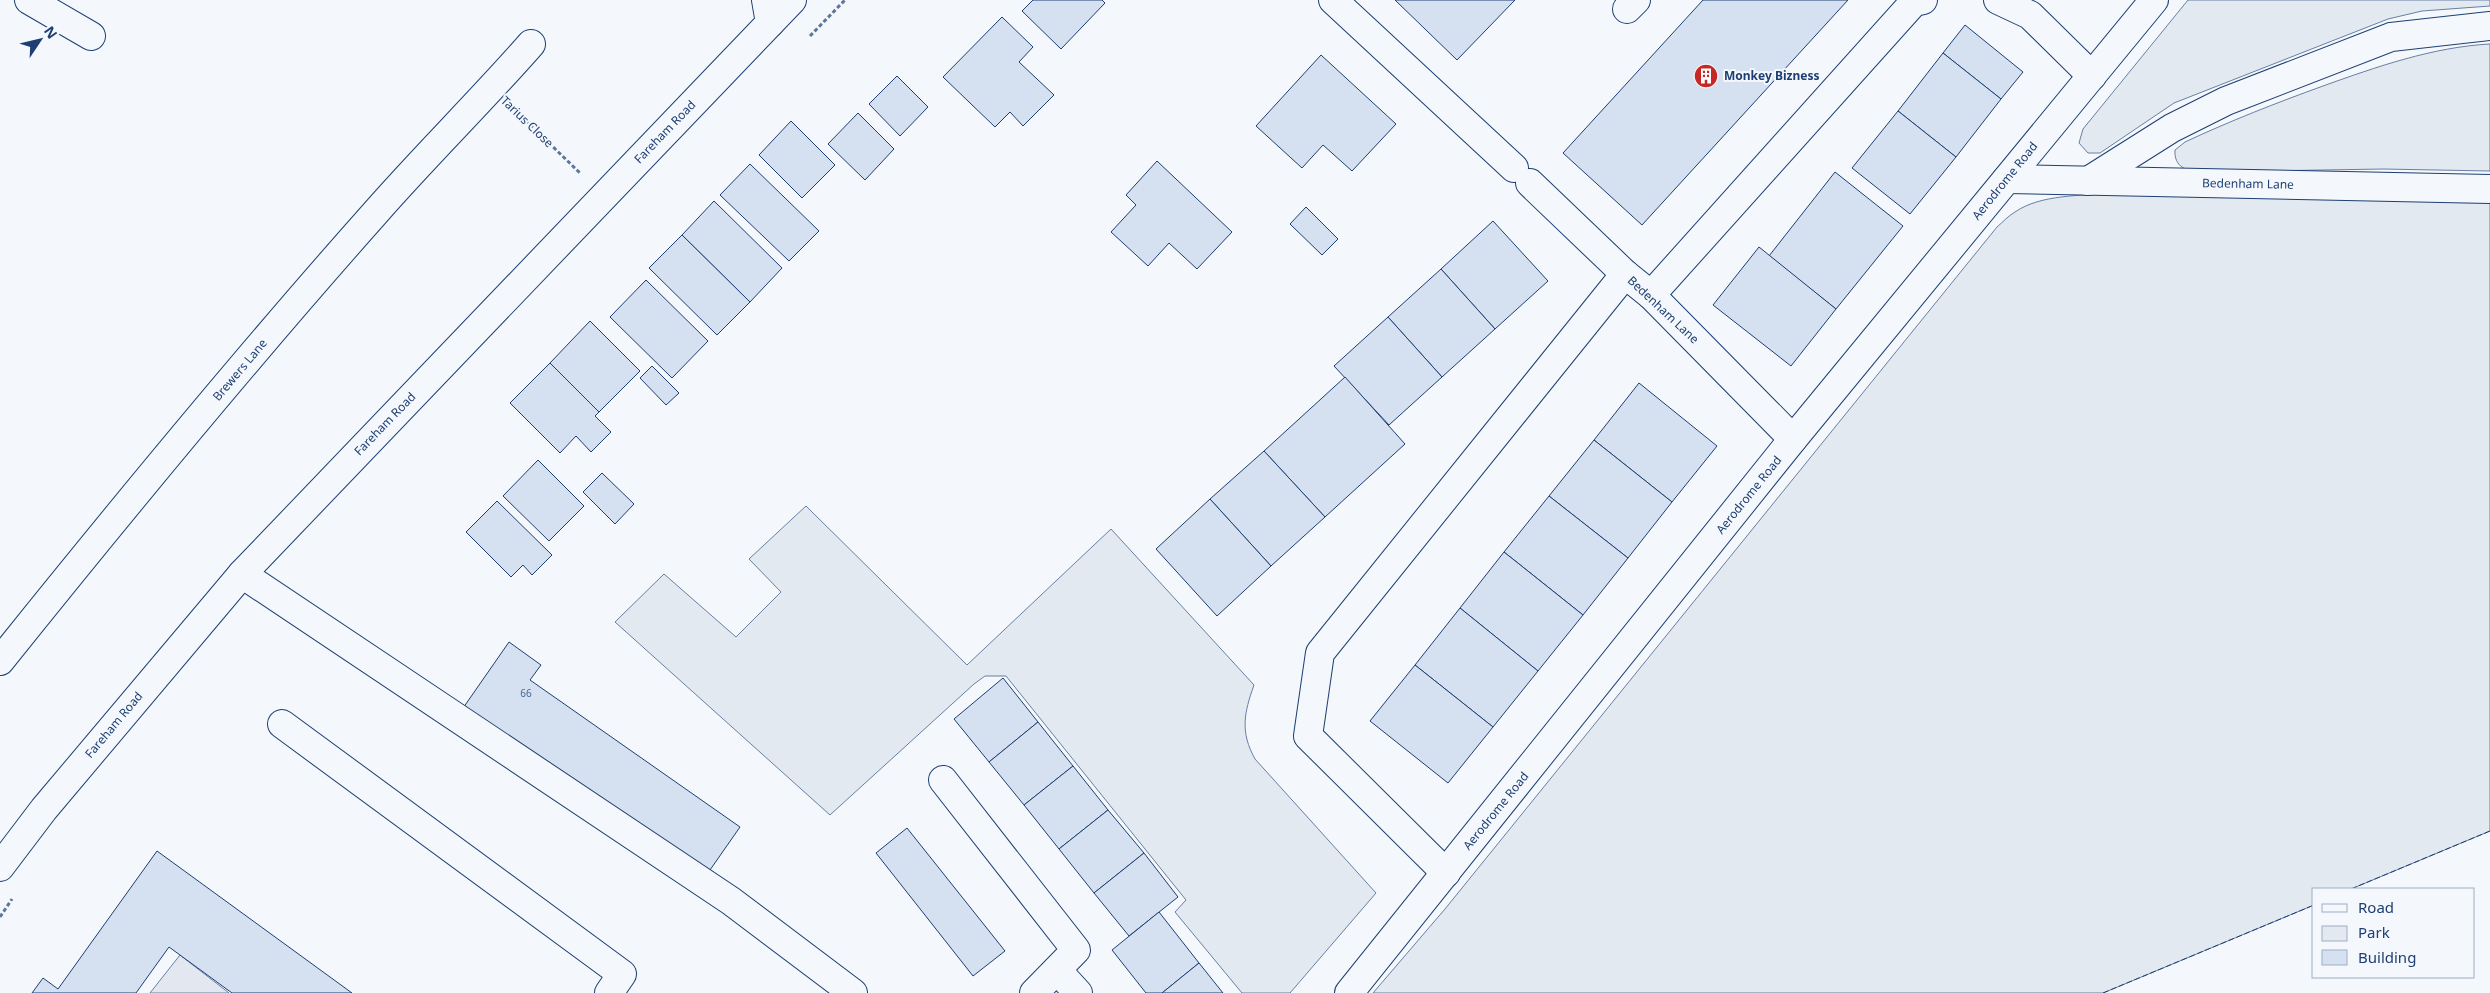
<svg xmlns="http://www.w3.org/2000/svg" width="2490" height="993" viewBox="0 0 2490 993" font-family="'Noto Sans',sans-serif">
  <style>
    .green { fill: #e3e9f0; stroke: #687fa3 }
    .parking { fill: #e3e8f0; stroke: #687fa3 }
    .building { fill: #d5e0f0; stroke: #1d3f73 }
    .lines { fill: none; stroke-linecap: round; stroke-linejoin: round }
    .minor-casing { stroke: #1d3f73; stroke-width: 30 }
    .major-casing { stroke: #1d3f73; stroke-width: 30 }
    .path { stroke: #5e769c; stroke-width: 3; stroke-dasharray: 4 2.5; stroke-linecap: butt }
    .minor { stroke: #f4f7fb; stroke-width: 28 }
    .major { stroke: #f4f7fb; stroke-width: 28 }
    .fence { stroke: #1d3f73; stroke-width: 1; stroke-dasharray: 6 2.5; stroke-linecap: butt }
    .labels { text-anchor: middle; stroke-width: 4; stroke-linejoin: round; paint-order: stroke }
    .number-label { font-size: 10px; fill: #4b6792 }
    .poi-label { font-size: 12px; font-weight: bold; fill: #1d3f73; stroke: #f4f7fb; text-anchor: start }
    .street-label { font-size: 12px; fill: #1d3f73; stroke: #f4f7fb }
  </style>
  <rect width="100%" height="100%" fill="#f4f7fb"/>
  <!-- green -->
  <g class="green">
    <path d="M2188 0H2490V6L2422 11 2388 19 2174 103 2100 153H2088L2079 143 2083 129Z"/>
    <path d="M2490 44V171L2383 169 2201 172C2186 171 2174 167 2175 150L2185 142C2230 121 2276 103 2323 86 2376 67 2433 47 2490 44Z"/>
    <path d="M2113 193 2490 202V831L2351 889H2314V905L2103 993H1373L1445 909 1997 227C2003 222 2008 216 2015 212 2041 194 2082 196 2113 193Z"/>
    <path d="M806 506 967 665 1111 529 1254 685C1244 713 1240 732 1255 759L1376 893 1290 993H1242L1175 912 1186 900 1006 676H985L974 684 830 815 615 622 664 574 736 637 781 592 749 559Z"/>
  </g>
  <!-- parking -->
  <path class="parking" d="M180 955 229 993H150Z"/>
  <!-- building -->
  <g class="building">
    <path d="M1033 0H1102L1105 3 1061 49 1022 11Z"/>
    <path d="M1395 0H1515L1457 60Z"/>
    <path d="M1703 0H1848L1642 225 1563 153Z"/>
    <path d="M1002 17 1033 47 1019 62 1054 95 1023 126 1010 112 995 127 943 77Z"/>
    <path d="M1965 25 2023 72 2001 99 1943 53Z"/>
    <path d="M1943 53 2001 99 1956 157 1898 111Z"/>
    <path d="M1321 55 1396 124 1352 171 1323 145 1302 168 1256 126Z"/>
    <path d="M897 76 928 107 900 136 869 104Z"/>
    <path d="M1898 111 1956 157 1910 214 1852 168Z"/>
    <path d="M858 113 894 149 865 180 828 144Z"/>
    <path d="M791 121 835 165 802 198 759 155Z"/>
    <path d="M1157 161 1232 232 1197 269 1169 243 1148 266 1111 232 1136 205 1126 195Z"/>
    <path d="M750 164 819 231 789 261 720 195Z"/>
    <path d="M1835 172 1903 226 1836 309 1769 256Z"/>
    <path d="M714 201 782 268 750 302 682 235Z"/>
    <path d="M1306 207 1338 239 1322 255 1290 224Z"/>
    <path d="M1493 221 1548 281 1495 329 1441 269Z"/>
    <path d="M682 235 750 302 717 335 649 268Z"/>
    <path d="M1759 247 1836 309 1791 366 1713 305Z"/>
    <path d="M1441 269 1495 329 1442 377 1388 317Z"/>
    <path d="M646 280 708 341 672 378 610 317Z"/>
    <path d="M1388 317 1442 377 1389 425 1334 366Z"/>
    <path d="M590 321 640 371 599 412 550 363Z"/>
    <path d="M550 363 599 412 595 416 611 432 591 452 576 436 560 453 510 403Z"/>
    <path d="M652 366 679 393 666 405 640 378Z"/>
    <path d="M1345 377 1405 444 1325 517 1264 451Z"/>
    <path d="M1639 383 1717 446 1672 502 1594 440Z"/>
    <path d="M1594 440 1672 502 1628 558 1549 496Z"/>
    <path d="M1264 451 1325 517 1271 566 1210 499Z"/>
    <path d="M538 460 584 506 549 541 503 496Z"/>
    <path d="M602 473 634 504 615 524 583 492Z"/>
    <path d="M1549 496 1628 558 1583 615 1504 552Z"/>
    <path d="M1210 499 1271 566 1217 616 1156 549Z"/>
    <path d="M497 501 552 555 532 575 523 565 511 577 466 532Z"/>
    <path d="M1504 552 1583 615 1538 671 1460 608Z"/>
    <path d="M1460 608 1538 671 1493 727 1415 665Z"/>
    <path d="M509 642 541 665 530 680 740 827 703 880 461 711Z"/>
    <path d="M1415 665 1493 727 1448 783 1370 721Z"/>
    <path d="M1003 678 1038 722 989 762 954 719Z"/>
    <path d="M1038 722 1073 766 1024 805 989 762Z"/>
    <path d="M1073 766 1108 810 1059 849 1024 805Z"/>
    <path d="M1108 810 1144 853 1094 893 1059 849Z"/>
    <path d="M907 828 1005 951 973 976 876 853Z"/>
    <path d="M157 851 352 993H232L169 947 136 993H32L43 978 58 989Z"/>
    <path d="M1144 853 1178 897 1129 936 1094 893Z"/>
    <path d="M1159 912 1199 963 1162 993H1146L1112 950Z"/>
    <path d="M1199 963 1223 993H1162Z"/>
  </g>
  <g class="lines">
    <!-- minor casing -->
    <g class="minor-casing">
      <g id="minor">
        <path d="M29 0 91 36"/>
        <path d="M766 0 770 23"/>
        <path d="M1333 0 1514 168"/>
        <path d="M1998 0 2030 15 2092 76"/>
        <path d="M1627 9 1636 0"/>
        <path d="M2007 179 2490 189"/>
        <path d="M2088 181 2172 128 2226 101 2391 37 2490 26"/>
        <path d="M1530 183 1625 274 1651 295 1793 439"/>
        <path d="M1651 295 1914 2 1923 0"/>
        <path d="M242 574 731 901 853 993"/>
        <path d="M0 661C122 509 246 358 376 212 426 155 481 101 531 44"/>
        <path d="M282 724 622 974 609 993"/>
        <path d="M943 780 1076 950 1034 993"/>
        <path d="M1446 873 1308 736 1320 653 1625 274"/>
        <path d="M1057 970 1078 993"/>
        <path d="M1349 993 1793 439 2154 0"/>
      </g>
    </g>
    <!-- major casing -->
    <g class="major-casing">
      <path id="major" d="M0 867 44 809 242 574 792 0"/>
    </g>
    <!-- path -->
    <g class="path">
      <path d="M810 36 845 0"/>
      <path d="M516 111 580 173"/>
      <path d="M0 917 12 899"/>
    </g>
    <!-- minor -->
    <use href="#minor" class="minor"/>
    <!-- major -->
    <use href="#major" class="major"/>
    <!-- fence -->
    <g class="fence">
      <path d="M2351 889 2490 831"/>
      <path d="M2103 993 2314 905"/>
    </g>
  </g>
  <!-- icons -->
  <defs>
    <g id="building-disc" transform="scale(1.25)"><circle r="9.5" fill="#c62828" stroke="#f4f7fb"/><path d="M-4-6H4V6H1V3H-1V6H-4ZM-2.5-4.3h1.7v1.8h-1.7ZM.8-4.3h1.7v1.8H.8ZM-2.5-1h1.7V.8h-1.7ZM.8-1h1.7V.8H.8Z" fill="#fff"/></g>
  </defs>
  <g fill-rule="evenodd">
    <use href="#building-disc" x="1706" y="76"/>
  </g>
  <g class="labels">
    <!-- number labels -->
    <g class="number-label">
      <text x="526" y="697">66</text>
    </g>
    <!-- poi labels -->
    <g class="poi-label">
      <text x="1724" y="80">Monkey Bizness</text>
    </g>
    <!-- street labels -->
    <g class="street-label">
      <text transform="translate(527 122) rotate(44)" y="4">Tarius Close</text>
      <text transform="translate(665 132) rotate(-46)" y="4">Fareham Road</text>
      <text transform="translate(2005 181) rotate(-51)" y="4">Aerodrome Road</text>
      <text transform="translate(2248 184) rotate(1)" y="4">Bedenham Lane</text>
      <text transform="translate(1663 310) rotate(43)" y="4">Bedenham Lane</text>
      <text transform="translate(240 370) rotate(-50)" y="4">Brewers Lane</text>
      <text transform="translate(385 424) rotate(-46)" y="4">Fareham Road</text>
      <text transform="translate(1749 495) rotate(-51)" y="4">Aerodrome Road</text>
      <text transform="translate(114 725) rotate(-50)" y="4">Fareham Road</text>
      <text transform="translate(1496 811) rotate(-51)" y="4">Aerodrome Road</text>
    </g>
  </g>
  <!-- legend -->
  <rect x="2312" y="888" width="162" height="90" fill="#f4f7fb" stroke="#9eadc5"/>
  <rect x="2322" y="904" width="25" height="8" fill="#f4f7fb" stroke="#9eadc5"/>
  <text x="2358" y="913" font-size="15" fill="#1d3f73">Road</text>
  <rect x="2322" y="926" width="25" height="15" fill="#e3e9f0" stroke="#9eadc5"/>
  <text x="2358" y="938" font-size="15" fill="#1d3f73">Park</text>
  <rect x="2322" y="950" width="25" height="15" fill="#d5e0f0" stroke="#9eadc5"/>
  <text x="2358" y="963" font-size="15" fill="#1d3f73">Building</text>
  <!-- north arrow -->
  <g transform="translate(40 40) rotate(55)" stroke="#f4f7fb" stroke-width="4" paint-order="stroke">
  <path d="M0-4L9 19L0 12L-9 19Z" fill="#1d3f73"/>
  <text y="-8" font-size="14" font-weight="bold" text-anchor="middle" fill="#1d3f73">N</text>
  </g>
</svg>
